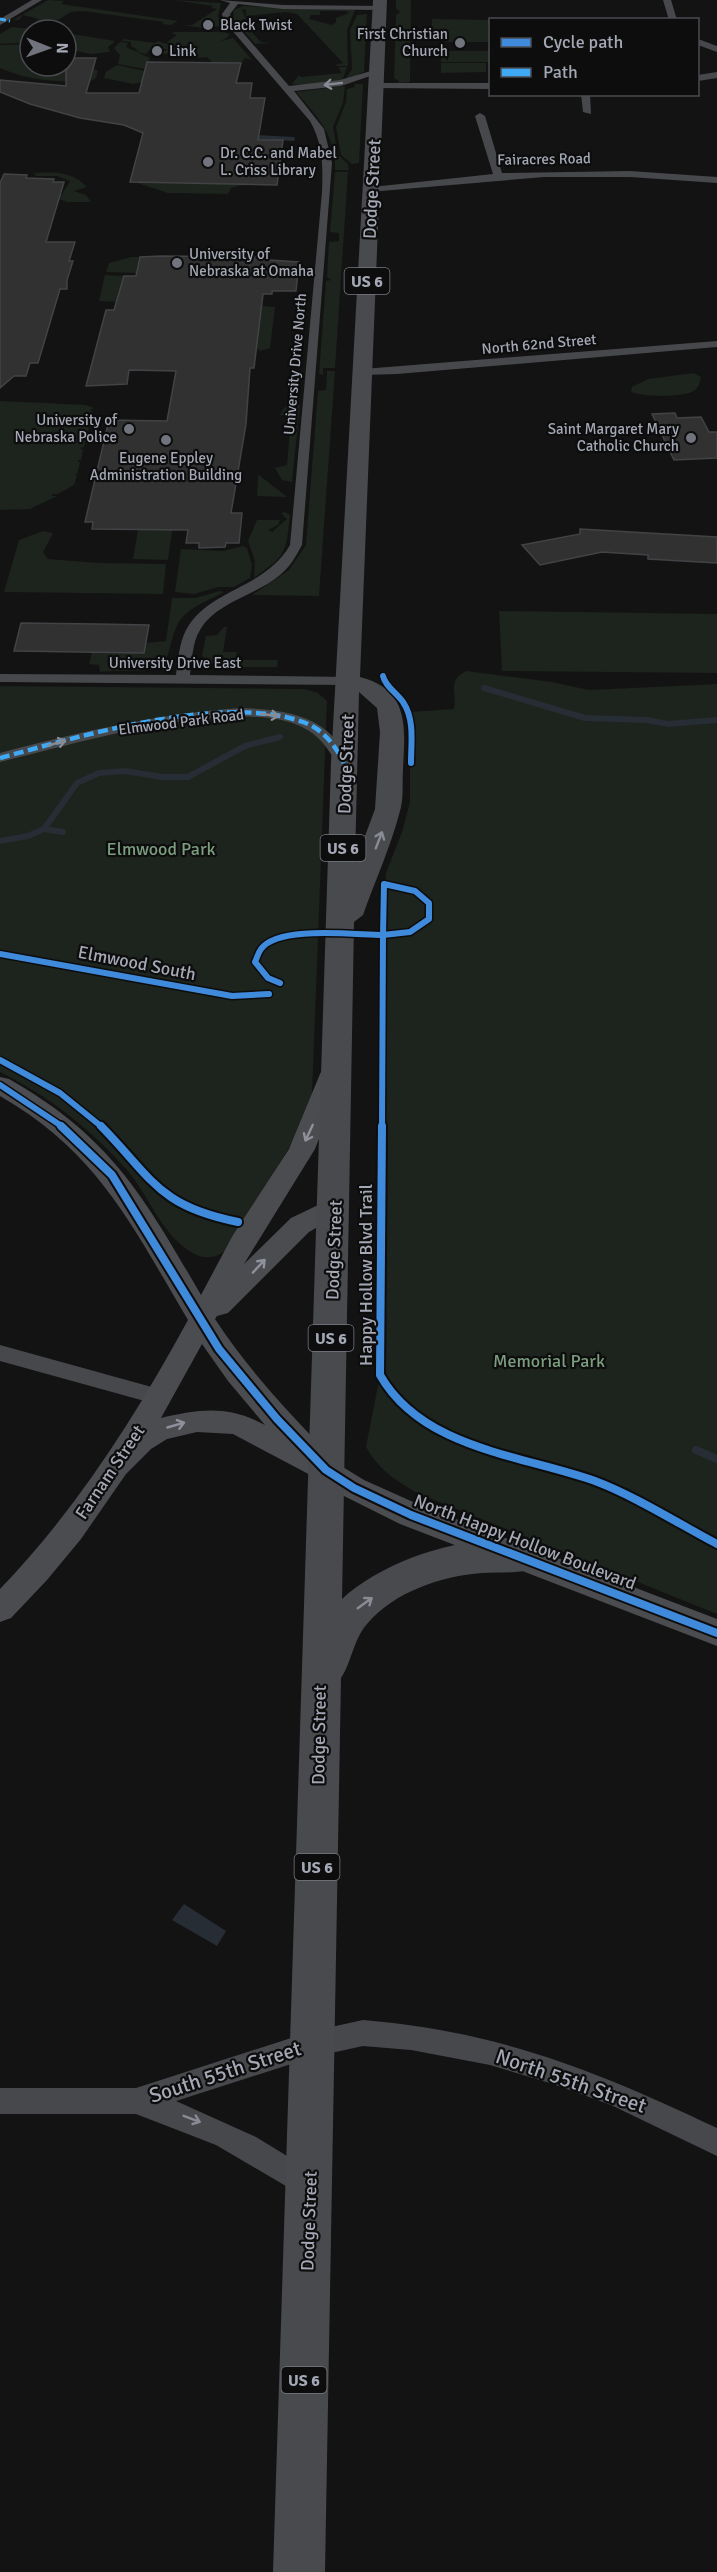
<svg xmlns="http://www.w3.org/2000/svg" width="717" height="2572" viewBox="0 0 717 2572" font-family="Signika,sans-serif">
  <style>
    .green { fill: #1d231d; fill-rule: evenodd }
    .water { fill: #272d34 }
    .lines { fill: none; stroke-linecap: round; stroke-linejoin: round }
    .stream-far2 { stroke: #272d34; stroke-width: 4 }
    .stream-far1 { stroke: #272d34; stroke-width: 6 }
    .stream { stroke: #272d34; stroke-width: 8 }
    .building { fill: #313132; stroke: #424346; stroke-width: 1.5 }
    .street { fill: #47484b; fill-rule: evenodd }
    .secondary { fill: #4b4c4f; fill-rule: evenodd }
    .highway { fill: #494a4d; fill-rule: evenodd }
    .quiet-far1 { stroke: #3fa9f5; stroke-width: 3; stroke-dasharray: 6 3; stroke-linecap: butt }
    .quiet { stroke: #3fa9f5; stroke-width: 4.5; stroke-dasharray: 10 4.5; stroke-linecap: butt }
    .cycleway-far1-casing { stroke: #0d0d0e; stroke-width: 9 }
    .cycleway-casing { stroke: #0d0d0e; stroke-width: 12 }
    .cycleway-far1 { stroke: #408adc; stroke-width: 6 }
    .cycleway { stroke: #408adc; stroke-width: 8 }
    .oneway { stroke: #888b94 }
    .oneway2 { stroke: #898c95 }
    .oneway3 { stroke: #8e919b }
    .poi-dot { fill: #71747c; stroke: #0d0d0e; stroke-width: 2 }
    .labels { text-anchor: middle; stroke-width: 4.5; stroke-linejoin: round; paint-order: stroke }
    .far-poi-label { font-size: 15px; fill: #a4a8b4; stroke: #0d0d0e; text-anchor: start }
    .far-street-label { font-size: 15px; fill: #a4a8b4; stroke: #0d0d0e }
    .shield { fill: #0d0d0e; stroke: #777a82; stroke-width: 1.5 }
    .shield-label { font-size: 16px; font-weight: bold; fill: #a4a8b4 }
    .street-label { font-size: 18px; fill: #a4a8b4; stroke: #0d0d0e }
    .park-label { font-size: 18px; fill: #7c9e7f; stroke: #0d0d0e }
    .near-street-label { font-size: 21px; fill: #a4a8b4; stroke: #0d0d0e }
  </style>
  <rect width="100%" height="100%" fill="#131313"/>
  <!-- green -->
  <g class="green">
    <path d="M48 0 64 1 61 4 178 21 171 25 162 24 164 22 83 11 71 12 53 23 36 21 39 19 23 15 19 20H13Z"/>
    <path d="M172 0 221 3 218 16 222 26 202 28 183 25H192L217 9 211 8 213 6Z"/>
    <path d="M396 0H411L410 82 398 83 399 81 394 78 396 15 400 12 396 8Z"/>
    <path d="M243 6 355 10 347 30 348 66H337L335 65 343 63 297 14 286 12 246 16V10L242 9 246 19 241 20 261 42 270 43 255 44 233 19 234 10ZM320 11H346L349 13 336 18V22L332 25 309 19 311 15H320Z"/>
    <path d="M367 14 364 72 345 80 352 69 350 30 357 15Z"/>
    <path d="M432 19 490 20 488 28 489 42H445L443 29 442 35 431 36Z"/>
    <path d="M12 27 44 30H30V42L0 44V34Z"/>
    <path d="M175 32H225L230 35C217 48 183 52 167 42L177 35 171 33Z"/>
    <path d="M66 33 115 41 108 47 110 52 91 54 66 49V36H71Z"/>
    <path d="M233 38 252 60 245 58 241 63 212 62 207 57 197 58 187 54 190 49Z"/>
    <path d="M124 39 155 43 158 41 182 49 162 55 163 51 168 49H151L145 54 135 51 138 50 131 46V42L121 41Z"/>
    <path d="M120 42 128 43 126 47 150 58 145 69 118 64 120 55 114 48Z"/>
    <path d="M30 44 26 49 30 52V66H90L98 71 96 78 90 82C58 82 29 81 0 68V45Z"/>
    <path d="M448 51H490V62H441V54L448 61Z"/>
    <path d="M441 63H486V72L441 73Z"/>
    <path d="M117 65 145 71 143 82 133 84 104 78 106 72Z"/>
    <path d="M338 67H347L342 81 302 85 292 84 299 75 301 77 342 73Z"/>
    <path d="M354 84H363L359 163 352 164 341 155 336 127 346 102 347 89 355 87Z"/>
    <path d="M345 86 343 103 333 127 338 155 348 164 349 170H335C336 136 318 117 296 92Z"/>
    <path d="M335 172H348L335 368H323V375L319 374 326 281 331 280 327 277 329 242 339 241V233L330 232Z"/>
    <path d="M34 173C55 172 72 171 87 187L74 191 86 195 91 202H67L59 199 70 181 57 176H36Z"/>
    <path d="M137 183H138L247 184 231 188 228 194 168 193Z"/>
    <path d="M131 257H139L136 273 106 272 109 263Z"/>
    <path d="M105 275 124 276 121 302 99 301Z"/>
    <path d="M262 306 275 307 270 348 260 351 257 348Z"/>
    <path d="M327 371H335L319 596 252 595 289 570 306 545 318 391 326 390Z"/>
    <path d="M694 373 701 377C700 382 699 387 695 390 686 398 642 397 631 392L632 387 648 379Z"/>
    <path d="M0 401 86 405 94 408 90 410 93 412 90 425H86L89 427 87 437H83L86 439 84 447 80 448 83 450 81 460H77L80 463 77 474H74L77 476 74 485 58 494H52V496H57L30 509 0 510Z"/>
    <path d="M293 402 300 405 292 482 282 480 275 468 287 465 291 418 280 415 284 408Z"/>
    <path d="M258 475C261 476 282 493 287 497L257 496Z"/>
    <path d="M285 512 290 515C286 557 284 556 254 578L255 561 248 541 257 520H280L278 525 268 530 272 532 287 519 281 513Z"/>
    <path d="M157 524H173L168 560 133 559 138 530H156Z"/>
    <path d="M43 531 53 533 43 552 48 559 99 563 166 564 163 594 4 592 19 540Z"/>
    <path d="M243 546 247 548 252 565 250 578 234 587H218L194 594 175 592 181 549 223 551Z"/>
    <path d="M219 591 224 592C209 601 192 605 181 619 171 631 170 660 161 666 149 674 116 669 100 672L99 665 89 664 92 652 144 653 146 643 166 641 172 598H196Z"/>
    <path d="M499 611 717 614V673L502 671Z"/>
    <path d="M224 627H227L223 652H237L236 660H278L277 667H233L208 663 202 655 206 636 217 635Z"/>
    <path d="M466 671 552 682 589 690 717 684V1614L417 1493C395 1480 379 1470 366 1447L380 1375 383 911 386 873 402 832 410 802V712L454 709C457 690 447 681 466 671Z"/>
    <path d="M0 686 304 689 318 693 327 701 312 1095 303 1125 228 1248C218 1259 203 1260 191 1252 160 1233 149 1195 126 1169 89 1128 50 1097 0 1072Z"/>
  </g>
  <!-- water -->
  <path class="water" d="M184 1904 226 1931 217 1946 172 1920Z"/>
  <g class="lines">
    <!-- stream-far2 -->
    <path class="stream-far2" d="M256 137 293 139"/>
    <!-- stream-far1 -->
    <g class="stream-far1">
      <path d="M484 688 585 718 647 720 668 724 717 720"/>
      <path d="M44 829 63 832"/>
      <path d="M0 841 28 836 44 829 77 783 99 773 125 771 162 777H188L245 746 280 737"/>
    </g>
    <!-- stream -->
    <path class="stream" d="M696 1450 717 1459"/>
  </g>
  <!-- building -->
  <g class="building">
    <path d="M66 58H96L86 93H139L147 62 241 63 236 83H252L250 98H265L258 140H283L277 185 130 182 143 133 124 125 80 118 30 104 0 92V80L66 86Z"/>
    <path d="M4 174 27 175 26 178 54 179 53 182H64L46 242H75L69 261H73L67 280V289H60L38 363H30L26 376H14L0 388V183Z"/>
    <path d="M161 256 255 257 254 259 299 262 296 291H272V294H263L254 368H250L246 424 231 513H242L239 543H226L225 547 199 548V543H186L188 530 92 529 93 522H85L109 420 167 421 176 371 129 370 127 384 86 386 106 310H114L124 276H136L140 257Z"/>
    <path d="M675 413 677 418 701 417 709 432H717V458L674 460 652 414Z"/>
    <path d="M580 529 717 537V563L648 559V555L602 552 540 565 522 545 580 534Z"/>
    <path d="M21 623 97 624 149 625 144 653 14 651Z"/>
  </g>
  <g class="lines">
    <!-- street -->
    <g class="street">
      <path d="M32 0H42L0 25V19Z"/>
      <path d="M220 0 283 5 383 6 380 10 283 9 238 4 230 14 231 19 289 86 340 80 378 69 382 72 341 86 294 91 324 129 332 163 302 545C296 556 290 567 280 575 257 595 216 602 200 630 192 643 192 661 190 675L349 677 356 681 349 685 0 682V674L176 675C178 660 179 644 186 630 208 589 265 589 290 545L322 192C323 166 323 144 310 121L224 21 222 14 230 3Z"/>
      <path d="M663 0H671L677 20H669Z"/>
      <path d="M698 39 717 46V52L698 45Z"/>
      <path d="M717 72V78L698 81V75Z"/>
      <path d="M376 83H490V89L373 88 372 86Z"/>
      <path d="M581 94H590L591 114 583 112Z"/>
      <path d="M480 113 485 116 502 173 630 171 717 177V183L630 177H544L369 192V188L372 187 493 174 475 116Z"/>
      <path d="M717 341V347L397 374 363 375 357 372 363 369Z"/>
      <path d="M240 708C289 710 328 715 351 763L349 766H339C328 750 321 736 302 727 237 695 71 745 0 762V753C79 732 158 714 240 708Z"/>
      <path d="M0 1345 159 1389 166 1391 169 1397 166 1403 159 1405 0 1361Z"/>
      <path d="M363 2020C498 2031 597 2071 717 2128V2156L611 2105 553 2084 490 2065 411 2050 363 2046 313 2057 176 2101 256 2137 318 2175 322 2185 318 2195 308 2199 216 2145 136 2114H0V2088H136L313 2031Z"/>
    </g>
    <!-- secondary -->
    <path class="secondary" d="M332 1066 341 1068 344 1074 315 1149 244 1264 291 1218 335 1197 344 1200 348 1206 344 1212 309 1232 228 1313 217 1316 215 1319C245 1365 280 1403 317 1442L322 1450 320 1453 364 1480 422 1506 717 1619V1646L400 1524 344 1496 316 1478 233 1434 197 1432 167 1439 151 1449 126 1474 81 1539 47 1580 11 1618 0 1622V1589C77 1509 135 1417 188 1320 132 1226 99 1153 0 1096V1077L9 1079C111 1137 144 1197 201 1295L233 1235 289 1149 320 1074 323 1068ZM202 1344 228 1381 265 1425C228 1405 200 1409 161 1418Z"/>
    <!-- highway -->
    <path class="highway" d="M373 0H387L360 677C410 690 405 727 403 769 402 782 404 798 400 811 391 846 375 881 363 915L354 922 342 1599C385 1559 479 1527 537 1546L543 1557 537 1568C519 1574 501 1572 482 1573 441 1576 394 1592 367 1624 353 1640 352 1662 341 1678L325 2572H273L331 763ZM359 692 377 708 380 732 375 809 355 863Z"/>
    <!-- quiet-far1 -->
    <path class="quiet-far1" d="M0 19 10 21"/>
    <!-- quiet -->
    <path class="quiet" d="M0 758C81 736 223 693 303 722 323 729 335 745 344 763"/>
    <!-- cycleway-far1 casing -->
    <g class="cycleway-far1-casing">
      <g id="cycleway-far1">
        <path d="M383 676C385 686 397 693 403 702 415 720 411 743 411 763"/>
        <path d="M384 884 415 891 429 903V919L410 932 383 935Z"/>
        <path d="M0 954 232 996 269 994"/>
        <path d="M280 983 268 978 255 962C257 958 258 953 261 949 278 925 356 935 383 935"/>
        <path d="M0 1060 60 1093 102 1127"/>
        <path d="M0 1085 63 1127"/>
        <path d="M382 1127 383 935"/>
      </g>
    </g>
    <!-- cycleway casing -->
    <g class="cycleway-casing">
      <g id="cycleway">
        <path d="M61 1126 112 1175 219 1349 277 1419 326 1470 354 1488 411 1515 717 1633"/>
        <path d="M101 1126C153 1179 158 1206 238 1222"/>
        <path d="M382 1126 380 1375C422 1449 522 1455 595 1481 635 1496 679 1524 717 1544"/>
      </g>
    </g>
    <!-- cycleway-far1 -->
    <use href="#cycleway-far1" class="cycleway-far1"/>
    <!-- cycleway -->
    <use href="#cycleway" class="cycleway"/>
  </g>
  <!-- one-way arrows -->
  <defs><path id="oneway-shaft" d="M-6 0H5M1.5-3L5.5 0L1.5 3" fill="none" stroke-width="1.6" stroke-linecap="round" stroke-linejoin="round" transform="scale(1.5)"/></defs>
  <g class="oneway">
    <use href="#oneway-shaft" transform="translate(333 84) rotate(173)"/>
    <use href="#oneway-shaft" transform="translate(270 715) rotate(6)"/>
    <use href="#oneway-shaft" transform="translate(57 743) rotate(-15)"/>
    <use href="#oneway-shaft" transform="translate(192 2119) rotate(21)"/>
  </g>
  <g class="oneway2">
    <use href="#oneway-shaft" transform="translate(379 840) rotate(-69)"/>
    <use href="#oneway-shaft" transform="translate(365 1603) rotate(-36)"/>
  </g>
  <g class="oneway3">
    <use href="#oneway-shaft" transform="translate(309 1133) rotate(115)"/>
    <use href="#oneway-shaft" transform="translate(259 1266) rotate(-47)"/>
    <use href="#oneway-shaft" transform="translate(176 1425) rotate(-16)"/>
  </g>
  <!-- markers -->
  <g class="poi-dot">
    <circle cx="208" cy="25" r="6"/>
    <circle cx="460" cy="43" r="6"/>
    <circle cx="157" cy="51" r="6"/>
    <circle cx="208" cy="162" r="6"/>
    <circle cx="177" cy="263" r="6"/>
    <circle cx="129" cy="429" r="6"/>
    <circle cx="691" cy="438" r="6"/>
    <circle cx="166" cy="440" r="6"/>
  </g>
  <g class="labels">
    <!-- far-poi labels -->
    <g class="far-poi-label">
      <text x="220" y="30">Black Twist</text>
      <text x="448" y="39" text-anchor="end">First Christian<tspan x="448" dy="17">Church</tspan></text>
      <text x="169" y="56">Link</text>
      <text x="220" y="158">Dr. C.C. and Mabel<tspan x="220" dy="17">L. Criss Library</tspan></text>
      <text x="189" y="259">University of<tspan x="189" dy="17">Nebraska at Omaha</tspan></text>
      <text x="117" y="425" text-anchor="end">University of<tspan x="117" dy="17">Nebraska Police</tspan></text>
      <text x="679" y="434" text-anchor="end">Saint Margaret Mary<tspan x="679" dy="17">Catholic Church</tspan></text>
      <text x="166" y="463" text-anchor="middle">Eugene Eppley<tspan x="166" dy="17">Administration Building</tspan></text>
    </g>
    <!-- far-street labels -->
    <g class="far-street-label">
      <text transform="translate(544 159) rotate(-1)" y="5">Fairacres Road</text>
      <text transform="translate(539 344) rotate(-5)" y="5">North 62nd Street</text>
      <text transform="translate(295 364) rotate(-85)" y="5">University Drive North</text>
      <text x="175" y="668">University Drive East</text>
      <text transform="translate(181 722) rotate(-7)" y="5">Elmwood Park Road</text>
    </g>
    <!-- shield labels -->
    <g class="shield">
      <rect x="344.5" y="268" width="45" height="26" rx="4.5"/>
      <rect x="320.5" y="835" width="45" height="26" rx="4.5"/>
      <rect x="308.5" y="1325" width="45" height="26" rx="4.5"/>
      <rect x="294.5" y="1854" width="45" height="26" rx="4.5"/>
      <rect x="281.5" y="2367" width="45" height="26" rx="4.5"/>
    </g>
    <g class="shield-label">
      <text x="367" y="287">US 6</text>
      <text x="343" y="854">US 6</text>
      <text x="331" y="1344">US 6</text>
      <text x="317" y="1873">US 6</text>
      <text x="304" y="2386">US 6</text>
    </g>
    <!-- street labels -->
    <g class="street-label">
      <text transform="translate(372 189) rotate(-87)" y="6">Dodge Street</text>
      <text transform="translate(346 764) rotate(-88)" y="6">Dodge Street</text>
      <text transform="translate(137 963) rotate(11)" y="6">Elmwood South</text>
      <text transform="translate(334 1250) rotate(-88)" y="6">Dodge Street</text>
      <text transform="translate(366 1275) rotate(-90)" y="6">Happy Hollow Blvd Trail</text>
      <text transform="translate(110 1472) rotate(-56)" y="6">Farnam Street</text>
      <text transform="translate(525 1542) rotate(21)" y="6">North Happy Hollow Boulevard</text>
      <text transform="translate(319 1735) rotate(-89)" y="6">Dodge Street</text>
      <text transform="translate(309 2221) rotate(-88)" y="6">Dodge Street</text>
    </g>
    <!-- park labels -->
    <g class="park-label">
      <text x="161" y="855">Elmwood Park</text>
      <text x="549" y="1367">Memorial Park</text>
    </g>
    <!-- near-street labels -->
    <g class="near-street-label">
      <text transform="translate(225 2072) rotate(-18)" y="7">South 55th Street</text>
      <text transform="translate(571 2081) rotate(19)" y="7">North 55th Street</text>
    </g>
  </g>
  <!-- legend -->
  <rect x="489" y="18" width="210" height="78" fill="#0d0d0e" stroke="#494b50" stroke-width="1.5"/>
  <rect x="501" y="38" width="30" height="9" fill="#408adc" stroke="#494b50" stroke-width="1.5"/>
  <text x="543" y="48" font-size="18" fill="#a4a8b4">Cycle path</text>
  <rect x="501" y="68" width="30" height="9" fill="#3fa9f5" stroke="#494b50" stroke-width="1.5"/>
  <text x="543" y="78" font-size="18" fill="#a4a8b4">Path</text>
  <!-- north arrow -->
  <g transform="translate(48 48) rotate(91)"><circle r="28" fill="#0d0d0e" stroke="#494b50" stroke-width="1.5"/>
  <path d="M0-4.5L10 22L0 15L-10 22Z" fill="#71747c"/>
  <text y="-9" font-size="16" font-weight="bold" text-anchor="middle" fill="#a4a8b4">N</text>
  </g>
</svg>
